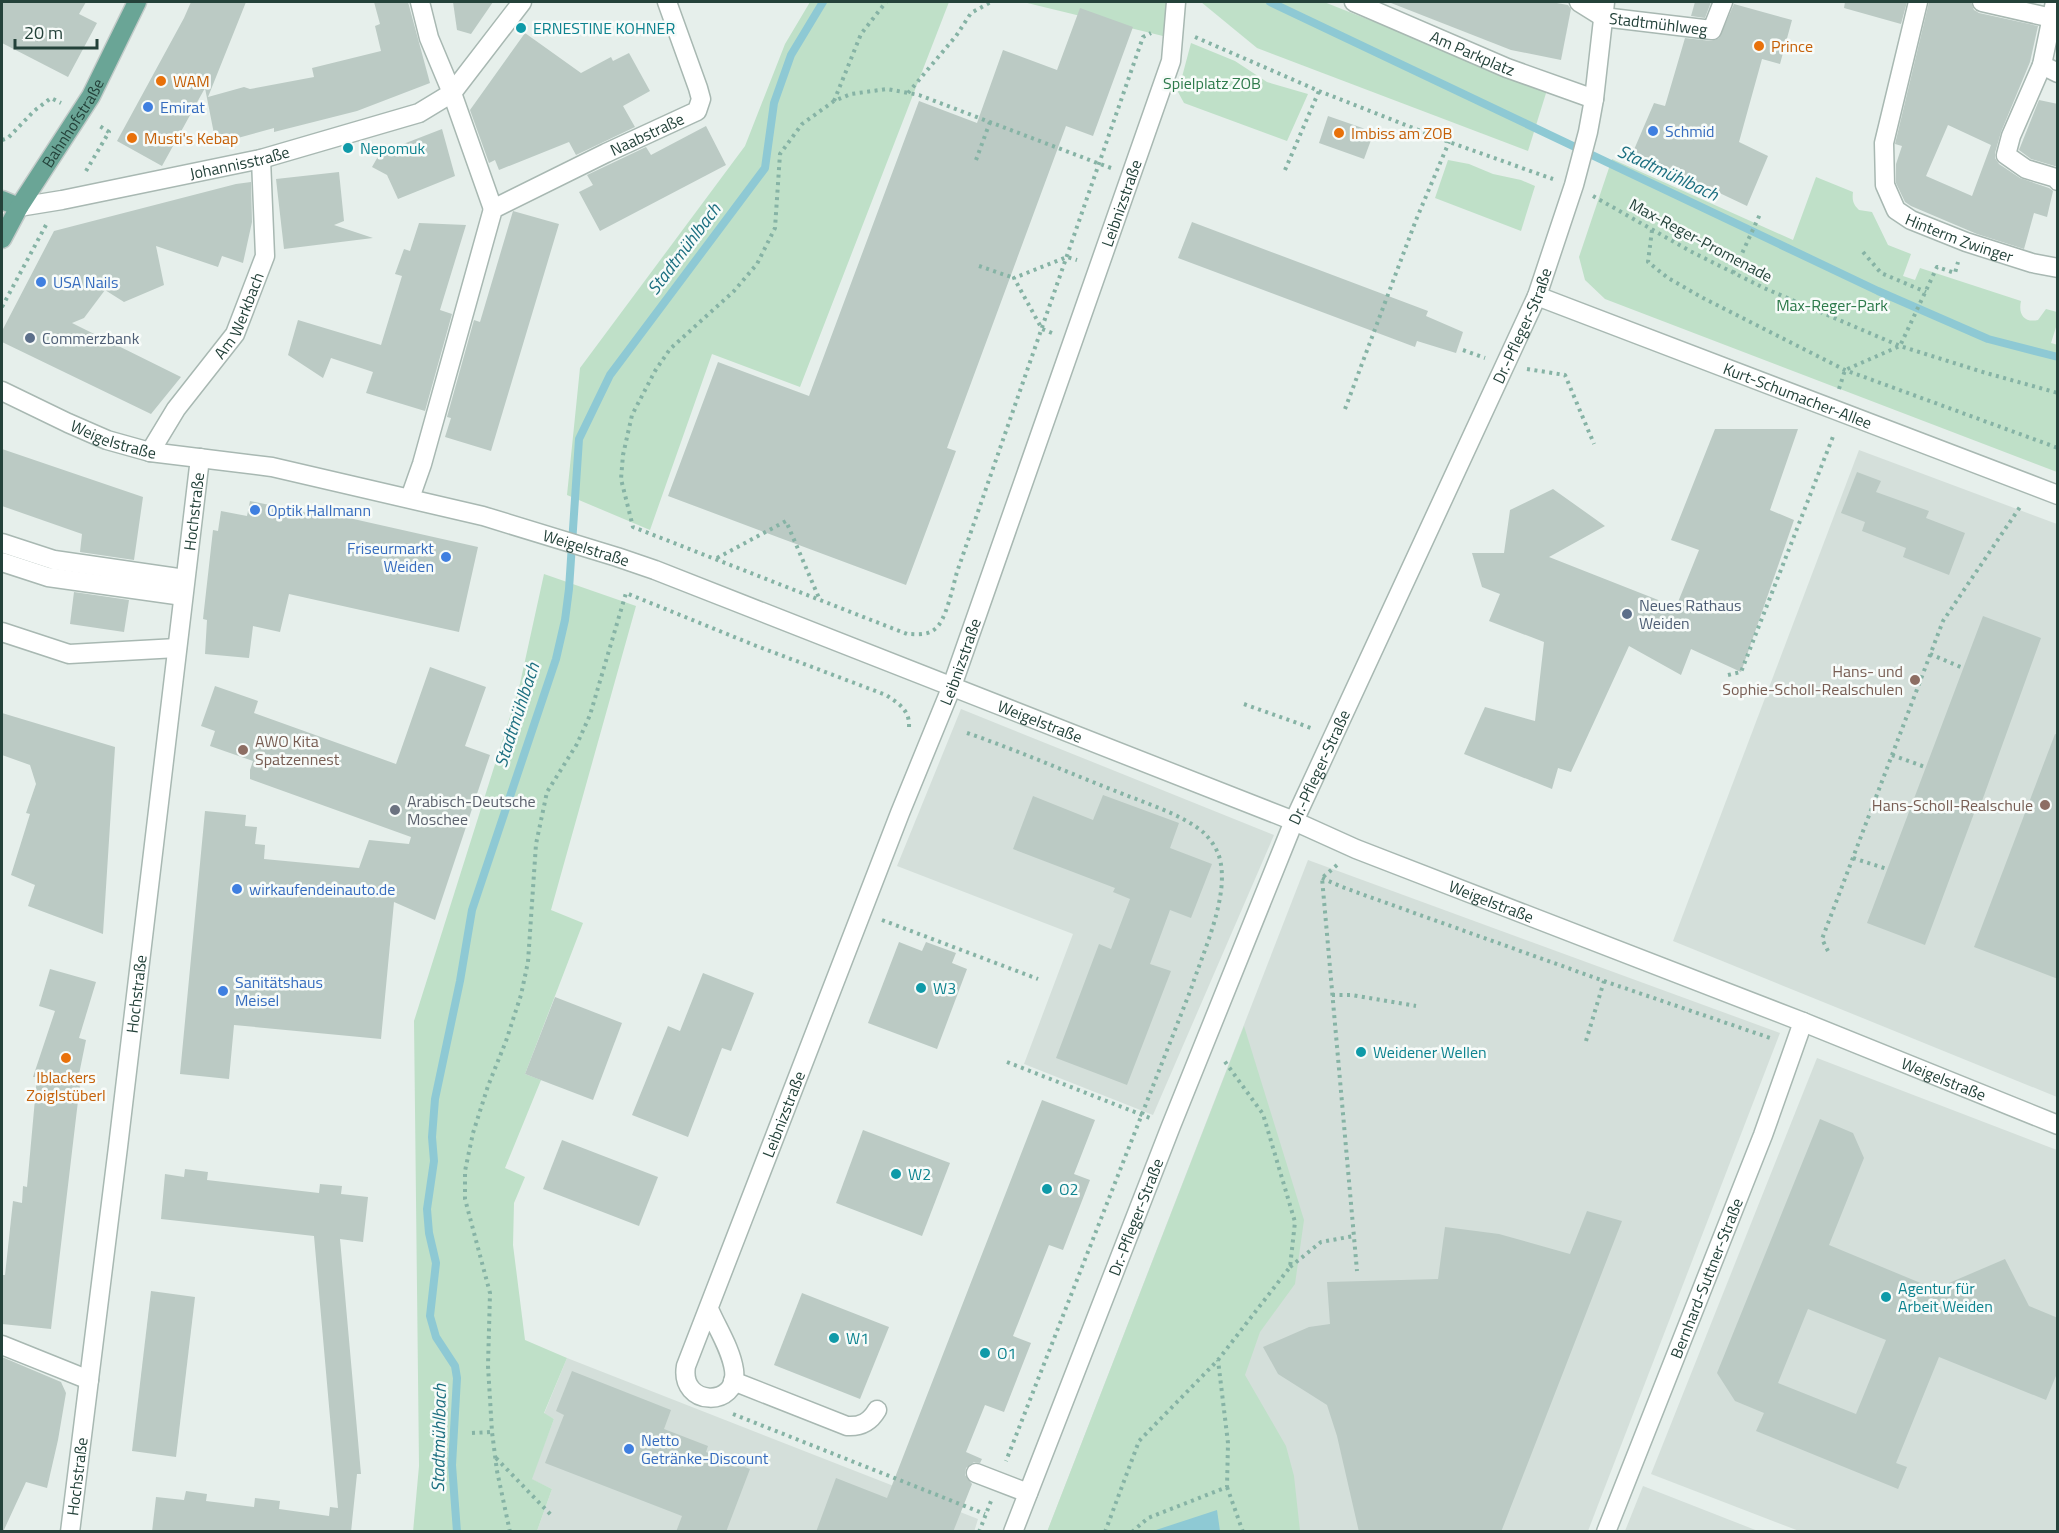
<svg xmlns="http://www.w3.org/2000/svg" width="2059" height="1533" viewBox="0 0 2059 1533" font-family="'Titillium Web',sans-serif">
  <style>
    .built { fill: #d4dfda }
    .green { fill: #bfe0c8 }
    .water { fill: #8ec9d4 }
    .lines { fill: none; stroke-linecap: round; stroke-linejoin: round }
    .stream { stroke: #8ec9d4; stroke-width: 8 }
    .building { fill: #bbcac4; fill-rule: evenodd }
    .minor-casing { stroke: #a8b8b2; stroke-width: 21 }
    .major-casing { stroke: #c2cac8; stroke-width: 21 }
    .path { stroke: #86b3a5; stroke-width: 4; stroke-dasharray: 3 4.5; stroke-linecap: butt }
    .minor { stroke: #fff; stroke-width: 18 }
    .major { stroke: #6aa596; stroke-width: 18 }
    .culture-dot { fill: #0f9aa8; stroke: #f7fbf9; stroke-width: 2 }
    .food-dot { fill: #e8710a; stroke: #f7fbf9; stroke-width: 2 }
    .shop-dot { fill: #3f7fe0; stroke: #f7fbf9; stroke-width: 2 }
    .service-dot { fill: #5c6f8a; stroke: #f7fbf9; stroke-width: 2 }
    .education-dot { fill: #8d6e63; stroke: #f7fbf9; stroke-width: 2 }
    .worship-dot { fill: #6b7280; stroke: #f7fbf9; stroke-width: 2 }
    .labels { text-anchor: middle; stroke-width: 5; stroke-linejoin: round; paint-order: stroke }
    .street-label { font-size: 16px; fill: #24423a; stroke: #f7fbf9 }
    .culture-label { font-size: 16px; fill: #0d838f; stroke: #f7fbf9; text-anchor: start }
    .food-label { font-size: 16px; fill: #c56008; stroke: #f7fbf9; text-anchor: start }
    .park-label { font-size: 16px; fill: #2d7a4b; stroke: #f7fbf9 }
    .shop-label { font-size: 16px; fill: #366cbe; stroke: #f7fbf9; text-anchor: start }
    .service-label { font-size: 16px; fill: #4e5e75; stroke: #f7fbf9; text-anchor: start }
    .education-label { font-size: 16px; fill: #785e54; stroke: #f7fbf9; text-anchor: end }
    .worship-label { font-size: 16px; fill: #5b616d; stroke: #f7fbf9; text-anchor: start }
    .water-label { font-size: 18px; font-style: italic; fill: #1c6f80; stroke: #f7fbf9 }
  </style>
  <rect width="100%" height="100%" fill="#e6efeb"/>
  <!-- built -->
  <g class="built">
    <path d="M1859 450 2057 524V1097L1673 941Z"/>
    <path d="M961 709 1274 835 1153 1115 1024 1064 1073 934 897 866Z"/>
    <path d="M1308 860 1780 1033 1588 1531 1047 1532Z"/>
    <path d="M1817 1058 2057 1150V1531H1799L1651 1474Z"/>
    <path d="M567 1358 978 1519 974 1532 537 1531 552 1489 531 1479 554 1419 544 1414Z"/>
    <path d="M1643 1486 1758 1531H1625Z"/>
  </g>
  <!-- green -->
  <g class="green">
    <path d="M810 2H949L800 387 712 354 650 530 567 495 580 368 745 146 785 44Z"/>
    <path d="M1023 2H1171L1163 36Z"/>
    <path d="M1201 2H1324L1547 90 1528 151 1257 48Z"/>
    <path d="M1191 43 1235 61 1267 82 1308 94 1287 141 1184 103 1178 92Z"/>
    <path d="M1612 159 1793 240 1816 177 1853 192C1852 200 1853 204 1859 210L1872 212 1888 245 1911 254 1903 276 1915 280 1920 268 2021 301C2018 314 2024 323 2038 320L2046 309 2057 312V324L2051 343 2058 345 2057 472 1605 299 1585 280 1579 257Z"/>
    <path d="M1448 160 1469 164 1493 174 1521 180 1535 186 1521 231 1435 198Z"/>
    <path d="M544 574 636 606 551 910 583 923 525 1074 541 1080 505 1168 525 1177 514 1203 513 1245 525 1340 567 1358 544 1413 554 1419 532 1479 552 1489 537 1531 413 1532 419 1466 414 1021 519 688Z"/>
    <path d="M1244 1026 1304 1220 1295 1284 1260 1332 1245 1375 1286 1446 1294 1476 1300 1531 1047 1532Z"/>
  </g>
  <!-- water -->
  <path class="water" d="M1217 1510 1220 1531H1155L1156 1530Z"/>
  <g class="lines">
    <!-- stream -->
    <g class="stream">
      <path d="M1270 2 1878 291 1988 339 2058 357"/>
      <path d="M457 1532 452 1465 457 1378 455 1366 436 1337 430 1316 436 1263 429 1233 427 1209 434 1161 432 1137 435 1099 460 981 472 910 556 659 565 620 569 589 579 439 610 375 765 168 774 103 791 55 823 2"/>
    </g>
  </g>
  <!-- building -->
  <g class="building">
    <path d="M2 2H86L79 14 97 23 68 77 2 43Z"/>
    <path d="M191 2H246L208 97 244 87 250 89 314 77 312 68 381 51 375 26 380 24 374 2H408L430 83 357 111 274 132V128L216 144 205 88 162 166 117 141 184 18Z"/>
    <path d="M453 2H493L471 34 457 30Z"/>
    <path d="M1391 2H1551L1568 5 1571 9 1561 60 1511 50 1391 3Z"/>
    <path d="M1695 2H1711L1705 18 1691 16Z"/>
    <path d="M1845 2H1907L1901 24 1844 8Z"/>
    <path d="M1929 2H1971L1974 10 1979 13 2038 26 2030 62 2001 132 1995 153V158L1999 164 2020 178 2049 188 2053 191 2047 217 2034 213 2024 249 1977 234 1911 206 1905 202 1896 183V164L1902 146 1895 144ZM1948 125 1991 145 1972 196 1926 176Z"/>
    <path d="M1734 4 1792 20 1780 64 1762 59 1739 142 1768 156 1747 206 1633 152 1654 103 1665 106 1685 38 1711 41 1719 38Z"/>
    <path d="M1080 8 1133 27 1093 136 1066 126 947 448 956 451 906 585 668 496 718 362 809 396 919 101 977 123 1003 50 1057 70Z"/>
    <path d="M525 33 581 73 611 57 613 61 629 53 650 91 623 106 635 127 576 155 569 142 499 170 495 160 489 163 470 110Z"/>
    <path d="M2039 100 2058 104V167L2031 159 2019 150Z"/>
    <path d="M1328 116 1374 132 1364 159 1319 143Z"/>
    <path d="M706 126 726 165 600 231 579 192 593 185 587 175 646 147 651 155Z"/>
    <path d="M442 129 455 176 398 199 387 175 372 167 380 153Z"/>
    <path d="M339 172 344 221 334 225 373 238 284 249 276 179Z"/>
    <path d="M251 182 252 222 243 263 222 256 218 267 156 246 164 285 124 302 105 290 84 318 72 323 181 377 151 414 2 342V331L54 231 236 184Z"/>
    <path d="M513 211 559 224 491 451 445 437 451 418 447 417 474 320 480 322Z"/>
    <path d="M1192 222 1428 311 1426 316 1463 332 1456 353 1417 341 1415 347 1178 258Z"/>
    <path d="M419 223 466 225 440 310 452 314 425 411 366 393 373 372 331 358 323 378 288 355 298 320 381 345 402 276 395 274 404 249 410 251Z"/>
    <path d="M1715 429H1798L1770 510 1794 520 1741 672 1691 649 1681 675 1629 646 1571 772 1558 768 1552 789 1464 754 1485 707 1535 721 1544 642 1489 621 1500 594 1482 587 1472 553H1504L1510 510 1553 489 1605 526 1549 557 1676 607 1699 550 1671 540Z"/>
    <path d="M2 449 143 497 134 560 80 552 82 534 2 506Z"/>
    <path d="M1857 472 1881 481 1876 492 1929 511 1926 518 1965 533 1949 575 1903 557 1906 548 1862 531 1865 522 1841 513Z"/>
    <path d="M250 501 308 513 309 509 478 547 459 632 289 594 280 632 253 626 249 658 205 654 207 620 203 619 213 530 218 531 221 511 247 516Z"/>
    <path d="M74 592 129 600 124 632 70 624Z"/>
    <path d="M1983 616 2041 638 1982 801 1979 800 1925 945 1867 923Z"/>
    <path d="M430 667 486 687 465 746 490 755 435 920 394 902 381 1039 234 1025 229 1079 180 1074 205 811 246 815 245 826 257 827 255 844 265 845 264 859 359 868 369 840 409 844 411 837 250 779V770L253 761 210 746 215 731 201 726 215 686 258 701 254 713 396 764Z"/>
    <path d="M2 713 115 747 103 934 28 906 35 885 11 875 30 814 26 813 36 784 30 765 2 755Z"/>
    <path d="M2055 734 2058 735V979L1974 947Z"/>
    <path d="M1103 795 1179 823 1170 848 1212 864 1191 918 1170 910 1150 964 1171 971 1127 1085 1056 1058 1099 944 1111 949 1130 899 1113 892 1115 888 1013 849 1033 796 1093 820Z"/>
    <path d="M899 942 922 951 926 942 956 953 952 963 967 969 937 1049 868 1023Z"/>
    <path d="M50 969 96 982 79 1038 86 1040 77 1084H80L51 1329 2 1324V1275H5L13 1201 22 1203 23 1186 27 1187 37 1077H33L55 1011 39 1006Z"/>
    <path d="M703 973 754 993 731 1051 722 1048 688 1137 632 1115 668 1026 680 1031Z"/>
    <path d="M555 997 622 1023 593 1100 525 1074Z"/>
    <path d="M1042 1100 1095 1120 1074 1174 1090 1180 1063 1250 1049 1245 1013 1336 1031 1343 1004 1412 985 1405 966 1452 982 1459 980 1463 974 1462 966 1468 965 1475 972 1484 953 1532H816L836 1478 887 1498Z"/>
    <path d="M1820 1119 1853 1133 1864 1158 1829 1245 1935 1289 2005 1259 2029 1306 2058 1318V1371L2046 1400 1939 1357 1896 1463 1907 1467 1898 1489 1756 1431 1764 1413 1735 1401 1717 1373ZM1808 1309 1886 1340 1856 1414 1778 1383Z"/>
    <path d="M863 1130 950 1163 922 1236 836 1203Z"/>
    <path d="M562 1140 658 1177 639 1226 543 1189Z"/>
    <path d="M185 1169 208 1172 207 1180 319 1193 320 1184 342 1186 341 1194 368 1197 363 1242 340 1239 361 1474H357L351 1532H152L156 1497 184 1500 186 1491 207 1494 206 1501 254 1507 255 1498 280 1501 279 1509 329 1516 330 1507 338 1508 314 1236 161 1219 165 1174 184 1177Z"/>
    <path d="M1587 1211 1622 1221 1501 1532H1359L1337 1436 1327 1405 1278 1374 1263 1347 1309 1327 1330 1324 1327 1282 1438 1279 1445 1227 1499 1234 1570 1254Z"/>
    <path d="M151 1291 195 1297 176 1457 132 1451Z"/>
    <path d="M802 1293 889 1327 860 1399 774 1365Z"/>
    <path d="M2 1357 61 1382 66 1393 58 1440 47 1488 26 1482 3 1532Z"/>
    <path d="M572 1371 671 1410 664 1429 708 1446 706 1452 750 1469 726 1532H676L682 1516 545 1463 564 1415 556 1411Z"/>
  </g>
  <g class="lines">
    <!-- minor casing -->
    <g class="minor-casing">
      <g id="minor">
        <path d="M420 2 429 38 452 93 493 209"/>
        <path id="s1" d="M1354 2 1507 68 1594 99"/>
        <path id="s2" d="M1579 2 1603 17 1712 30 1723 2"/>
        <path id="s3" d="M1918 2 1884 143 1885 185 1896 210 1911 220 1966 242 2032 263 2058 268"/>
        <path d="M1982 2 2052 18"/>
        <path d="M2055 2 2042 65 2058 73"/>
        <path d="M2042 65 2011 136 2006 155 2026 169 2056 178 2058 181"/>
        <path id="s4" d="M19 207 62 200 261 159 419 113 452 93 522 2"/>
        <path id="s5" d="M1537 296 2058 495"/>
        <path id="s6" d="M2 391 68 423 107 440 150 452 272 467 483 516 617 557 655 570 1294 821 1356 849 1803 1022 2058 1125"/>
        <path id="s7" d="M150 452 176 409 235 334 265 256 261 159"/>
        <path id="s8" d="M410 498 422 464 493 209 606 153 697 111 701 99 698 88 667 2"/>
        <path d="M2 543 54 560 185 579"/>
        <path d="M2 562 48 577 183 596"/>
        <path d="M2 632 69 654 177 648"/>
        <path id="s9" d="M709 1309C717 1328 731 1349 734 1370 739 1408 679 1407 686 1366L900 813 952 686 1171 61 1176 2"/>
        <path d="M2 1345 89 1380"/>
        <path d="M733 1381 847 1426C861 1427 870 1422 877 1410"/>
        <path d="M976 1473 1028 1493"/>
        <path id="s10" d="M70 1532 118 1147 200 458"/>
        <path id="s11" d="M1013 1532 1171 1126 1294 821 1537 296 1574 185 1588 132 1594 99 1605 2"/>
        <path id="s12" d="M1606 1532 1763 1135 1803 1022"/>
      </g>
    </g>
    <!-- major casing -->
    <g class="major-casing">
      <g id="major">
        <path d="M2 200 19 207"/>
        <path id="s13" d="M2 239 19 207 91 96 137 2"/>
      </g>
    </g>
    <!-- path -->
    <g class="path">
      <path d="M1195 37 1319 91 1449 142 1553 179"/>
      <path d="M908 93 956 36 971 13 991 2"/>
      <path d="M834 101 861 34 886 2"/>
      <path d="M2 140 8 138 34 111 51 98 61 103"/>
      <path d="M976 160 990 122"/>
      <path d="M1111 168 1100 164 919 95 887 89 851 94 834 101 802 124 780 154 775 228 757 264 734 291 670 349 655 371 632 415 623 455 621 479 633 527 907 634C916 634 927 636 935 629 946 621 953 586 957 572L1143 37 1151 33"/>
      <path d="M1285 170 1319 91"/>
      <path d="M86 171 109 132 98 125"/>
      <path d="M1593 196 1690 251 1764 288 1900 346 1986 373 2058 393"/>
      <path d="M1652 230 1648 262 1668 278 1703 298 1845 370 2058 448"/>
      <path d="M1863 252 1881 273 1926 292"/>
      <path d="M979 266 1014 278"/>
      <path d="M1733 273 1761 212"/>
      <path d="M2 307 46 225"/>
      <path d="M1052 333 1042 329 1014 278 1067 257 1077 260"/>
      <path d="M1463 350 1485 358"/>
      <path d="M1527 369 1565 375 1594 444"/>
      <path d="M1839 389 1845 370 1900 346 1937 267 1955 273 1958 262"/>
      <path d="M1345 409 1416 220 1449 142"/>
      <path d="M717 558 786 521 819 598"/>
      <path d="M1930 654 1963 668"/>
      <path d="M1728 675 1741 672 1834 434"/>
      <path d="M1244 704 1311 728"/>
      <path d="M967 733C1017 750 1064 771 1113 790 1139 801 1183 814 1204 833 1210 839 1216 847 1219 856 1231 894 1203 952 1191 989L1006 1461"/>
      <path d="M1892 755 1925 767"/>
      <path d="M1853 858 1887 869"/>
      <path d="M1337 865 1322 878 1357 1271"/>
      <path d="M1322 878 1342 887 1604 981 1773 1039"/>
      <path d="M882 920 1038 979"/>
      <path d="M1828 951 1822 939 1943 621 2022 504"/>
      <path d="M1332 995H1352L1416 1006"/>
      <path d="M1586 1041 1604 981"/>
      <path d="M1007 1062 1150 1118"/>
      <path d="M1290 1267 1321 1242 1354 1236"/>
      <path d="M733 1414 985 1514"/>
      <path d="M472 1433 492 1432"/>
      <path d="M496 1458 553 1517"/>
      <path d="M1227 1487 1243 1532"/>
      <path d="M510 1532 497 1471 492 1432 488 1366 490 1293 465 1199V1171L473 1133 488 1086 506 1041 521 995 528 962 536 844 547 792 577 744 590 715 626 593 754 645 886 695C898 703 910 710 909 727"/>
      <path d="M979 1532 991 1501"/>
      <path d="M1105 1532 1139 1441 1218 1360 1290 1267 1295 1222 1263 1114 1223 1059"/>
      <path d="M1132 1532 1148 1518 1227 1487 1228 1443 1218 1360"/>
    </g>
    <!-- minor -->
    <use href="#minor" class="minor"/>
    <!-- major -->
    <use href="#major" class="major"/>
  </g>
  <!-- markers -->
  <g class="culture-dot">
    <circle cx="521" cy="28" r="6"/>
    <circle cx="348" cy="148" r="6"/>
    <circle cx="921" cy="988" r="6"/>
    <circle cx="1361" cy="1052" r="6"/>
    <circle cx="896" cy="1174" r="6"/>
    <circle cx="1047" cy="1189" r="6"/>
    <circle cx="1886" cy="1297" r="6"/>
    <circle cx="834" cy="1338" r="6"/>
    <circle cx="985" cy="1353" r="6"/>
  </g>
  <g class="food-dot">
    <circle cx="1759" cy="46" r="6"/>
    <circle cx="161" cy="81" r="6"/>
    <circle cx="1339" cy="133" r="6"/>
    <circle cx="132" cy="138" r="6"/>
    <circle cx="66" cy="1058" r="6"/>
  </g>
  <g class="shop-dot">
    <circle cx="148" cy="107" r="6"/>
    <circle cx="1653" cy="131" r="6"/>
    <circle cx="41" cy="282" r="6"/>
    <circle cx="255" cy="510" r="6"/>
    <circle cx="446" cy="557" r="6"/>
    <circle cx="237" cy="889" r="6"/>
    <circle cx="223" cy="991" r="6"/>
    <circle cx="629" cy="1449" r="6"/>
  </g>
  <g class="service-dot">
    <circle cx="30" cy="338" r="6"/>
    <circle cx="1627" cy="614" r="6"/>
  </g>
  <g class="education-dot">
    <circle cx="1915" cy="680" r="6"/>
    <circle cx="243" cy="750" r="6"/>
    <circle cx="2045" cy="805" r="6"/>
  </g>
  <circle class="worship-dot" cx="395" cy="810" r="6"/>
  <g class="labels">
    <!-- street labels -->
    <g class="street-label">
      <text dy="6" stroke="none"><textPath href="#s2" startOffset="84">Stadtmühlweg</textPath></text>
      <text dy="6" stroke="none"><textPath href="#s1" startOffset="129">Am Parkplatz</textPath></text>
      <text dy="6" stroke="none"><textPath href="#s13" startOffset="136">Bahnhofstraße</textPath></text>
      <text dy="6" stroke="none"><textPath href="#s8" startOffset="472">Naabstraße</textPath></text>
      <text dy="6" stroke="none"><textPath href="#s4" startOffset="225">Johannisstraße</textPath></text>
      <text dy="6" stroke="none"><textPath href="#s9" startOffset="1396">Leibnizstraße</textPath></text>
      <text dy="6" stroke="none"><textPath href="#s3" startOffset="284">Hinterm Zwinger</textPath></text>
      <text transform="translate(1701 240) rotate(28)" y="6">Max-Reger-Promenade</text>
      <text dy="6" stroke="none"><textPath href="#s7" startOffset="164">Am Werkbach</textPath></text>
      <text dy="6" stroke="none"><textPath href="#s11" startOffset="1310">Dr.-Pfleger-Straße</textPath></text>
      <text dy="6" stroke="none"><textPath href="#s5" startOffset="279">Kurt-Schumacher-Allee</textPath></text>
      <text dy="6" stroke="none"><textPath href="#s6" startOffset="122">Weigelstraße</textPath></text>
      <text dy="6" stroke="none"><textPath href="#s10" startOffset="1028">Hochstraße</textPath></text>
      <text dy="6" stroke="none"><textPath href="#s6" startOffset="608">Weigelstraße</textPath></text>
      <text dy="6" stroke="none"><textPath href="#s9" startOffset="910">Leibnizstraße</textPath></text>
      <text dy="6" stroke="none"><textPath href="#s6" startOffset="1094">Weigelstraße</textPath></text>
      <text dy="6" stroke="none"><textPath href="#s11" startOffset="824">Dr.-Pfleger-Straße</textPath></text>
      <text dy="6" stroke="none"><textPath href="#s6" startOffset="1580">Weigelstraße</textPath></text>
      <text dy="6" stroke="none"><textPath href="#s10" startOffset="542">Hochstraße</textPath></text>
      <text dy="6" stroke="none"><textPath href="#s6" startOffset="2066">Weigelstraße</textPath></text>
      <text dy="6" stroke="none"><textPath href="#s9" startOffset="424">Leibnizstraße</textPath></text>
      <text dy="6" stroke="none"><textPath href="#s11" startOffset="338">Dr.-Pfleger-Straße</textPath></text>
      <text dy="6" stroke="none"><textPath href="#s12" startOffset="273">Bernhard-Suttner-Straße</textPath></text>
      <text dy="6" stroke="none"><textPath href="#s10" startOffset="56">Hochstraße</textPath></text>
    </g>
    <!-- culture labels -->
    <g class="culture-label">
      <text x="533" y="34">ERNESTINE KOHNER</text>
      <text x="360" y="154">Nepomuk</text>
      <text x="933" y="994">W3</text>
      <text x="1373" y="1058">Weidener Wellen</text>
      <text x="908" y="1180">W2</text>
      <text x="1059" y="1195">O2</text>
      <text x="1898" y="1294">Agentur für<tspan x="1898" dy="18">Arbeit Weiden</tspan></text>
      <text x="846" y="1344">W1</text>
      <text x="997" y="1359">O1</text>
    </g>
    <!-- food labels -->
    <g class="food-label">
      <text x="1771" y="52">Prince</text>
      <text x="173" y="87">WAM</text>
      <text x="1351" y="139">Imbiss am ZOB</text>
      <text x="144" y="144">Musti's Kebap</text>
      <text x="66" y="1083" text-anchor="middle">Iblackers<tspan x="66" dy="18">Zoiglstüberl</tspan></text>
    </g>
    <!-- park labels -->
    <g class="park-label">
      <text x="1212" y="89">Spielplatz ZOB</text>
      <text x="1832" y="311">Max-Reger-Park</text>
    </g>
    <!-- shop labels -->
    <g class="shop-label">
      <text x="160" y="113">Emirat</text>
      <text x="1665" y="137">Schmid</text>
      <text x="53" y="288">USA Nails</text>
      <text x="267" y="516">Optik Hallmann</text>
      <text x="434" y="554" text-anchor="end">Friseurmarkt<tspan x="434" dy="18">Weiden</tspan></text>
      <text x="249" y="895">wirkaufendeinauto.de</text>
      <text x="235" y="988">Sanitätshaus<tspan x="235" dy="18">Meisel</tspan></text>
      <text x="641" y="1446">Netto<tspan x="641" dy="18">Getränke-Discount</tspan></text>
    </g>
    <!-- service labels -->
    <g class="service-label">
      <text x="42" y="344">Commerzbank</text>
      <text x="1639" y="611">Neues Rathaus<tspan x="1639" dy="18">Weiden</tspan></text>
    </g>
    <!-- education labels -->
    <g class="education-label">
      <text x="1903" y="677">Hans- und<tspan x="1903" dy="18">Sophie-Scholl-Realschulen</tspan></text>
      <text x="255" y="747" text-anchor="start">AWO Kita<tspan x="255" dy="18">Spatzennest</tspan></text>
      <text x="2033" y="811">Hans-Scholl-Realschule</text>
    </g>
    <!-- worship labels -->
    <g class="worship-label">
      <text x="407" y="807">Arabisch-Deutsche<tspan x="407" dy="18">Moschee</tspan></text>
    </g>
    <!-- water labels -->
    <g class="water-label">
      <text transform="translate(1668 173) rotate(25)" y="6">Stadtmühlbach</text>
      <text transform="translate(684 249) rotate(-53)" y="6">Stadtmühlbach</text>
      <text transform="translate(517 715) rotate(-72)" y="6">Stadtmühlbach</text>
      <text transform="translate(439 1438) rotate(-89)" y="6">Stadtmühlbach</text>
    </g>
  </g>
  <!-- border -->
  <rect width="2059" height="1533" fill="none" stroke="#24423a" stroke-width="6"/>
  <!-- scale -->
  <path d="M15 39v9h82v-9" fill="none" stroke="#24423a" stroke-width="3"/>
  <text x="24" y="39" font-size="18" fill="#24423a" stroke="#f7fbf9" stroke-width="4.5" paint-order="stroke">20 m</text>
</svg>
